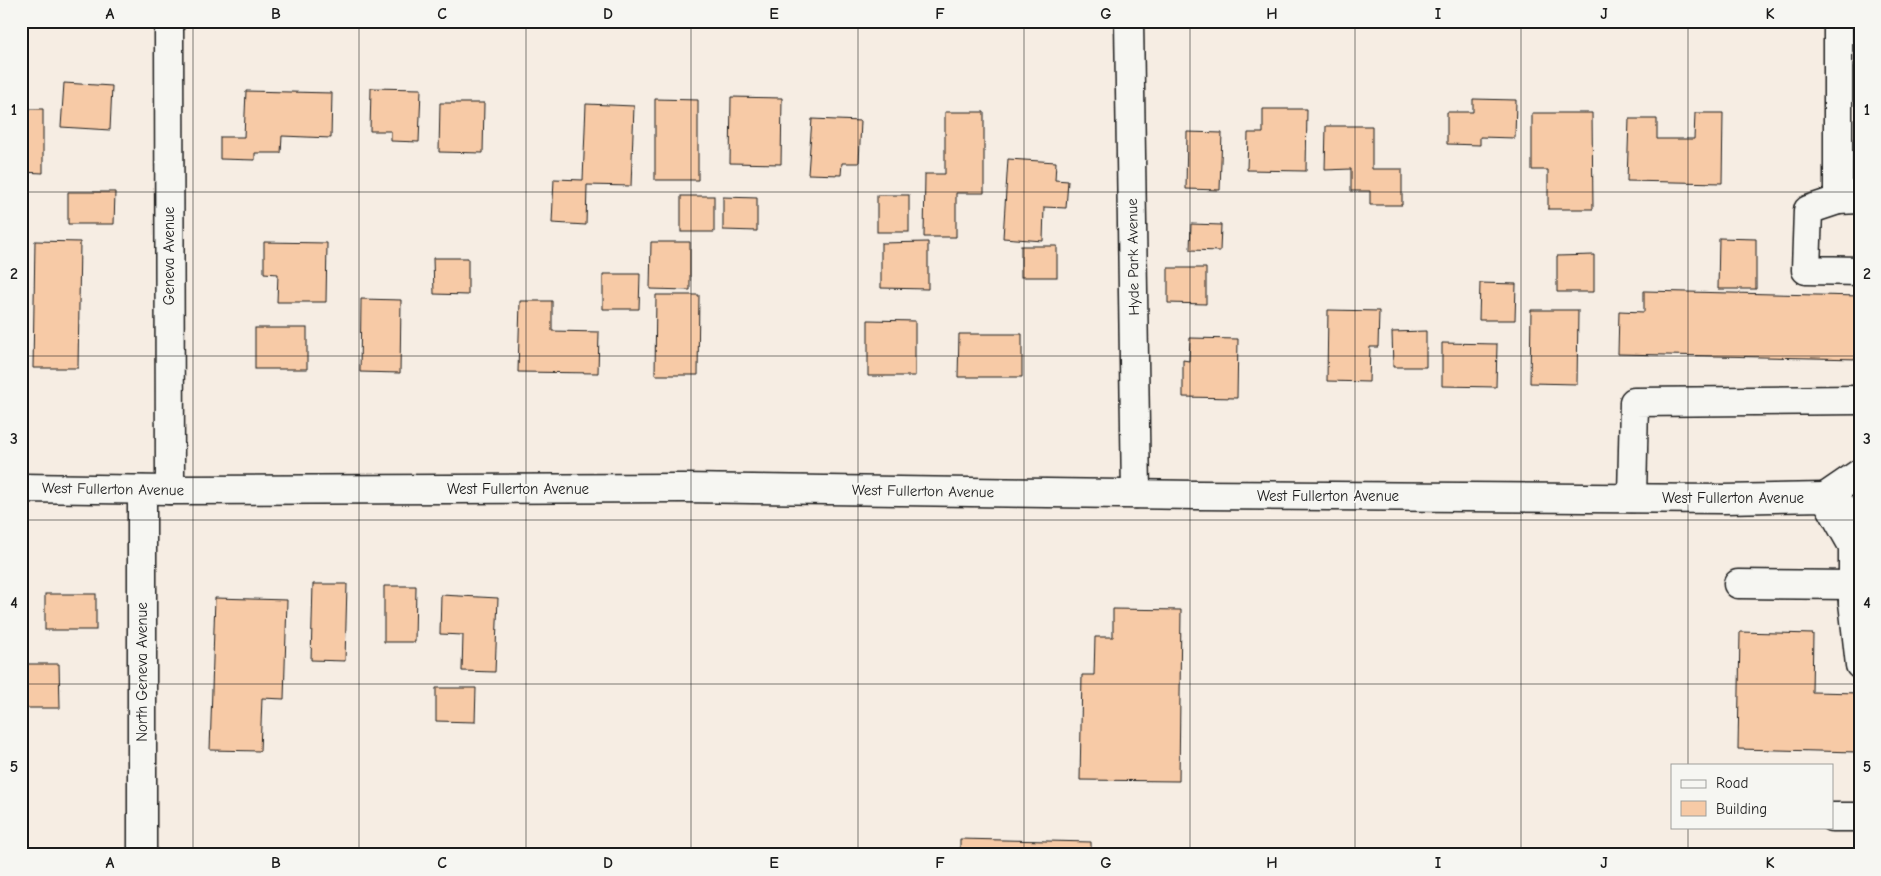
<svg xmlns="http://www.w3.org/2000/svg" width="1881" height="876" viewBox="0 0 1881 876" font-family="'Comic Neue',sans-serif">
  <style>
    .building { fill: #f7caa6; stroke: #1c1c1c }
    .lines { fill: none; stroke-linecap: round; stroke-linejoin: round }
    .minor-casing { stroke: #1c1c1c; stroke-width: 31 }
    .minor { stroke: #f6f6f2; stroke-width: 28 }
    .grid { fill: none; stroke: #1c1c1c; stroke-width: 1; stroke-opacity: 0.55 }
    .labels { text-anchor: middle; stroke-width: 4; stroke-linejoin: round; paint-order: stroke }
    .street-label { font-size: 15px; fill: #1c1c1c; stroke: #f6f6f2 }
    .neatline { fill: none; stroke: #1c1c1c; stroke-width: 2 }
    .grid-label { font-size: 16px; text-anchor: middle; font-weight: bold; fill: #1c1c1c }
  </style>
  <rect width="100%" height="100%" fill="#f6ede3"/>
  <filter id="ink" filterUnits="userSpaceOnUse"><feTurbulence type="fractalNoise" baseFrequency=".02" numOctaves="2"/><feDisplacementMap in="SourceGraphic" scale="10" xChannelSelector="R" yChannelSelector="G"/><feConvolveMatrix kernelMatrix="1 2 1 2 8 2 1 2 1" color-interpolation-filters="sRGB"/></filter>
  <g filter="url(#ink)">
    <!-- building -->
    <g class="building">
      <path d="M64 83 112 86 110 130 61 127Z"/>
      <path d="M371 88 421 89 419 142 391 141V131H370Z"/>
      <path d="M246 91 332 93 331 138 282 136 281 153H255V160L220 159V137H244Z"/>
      <path d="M731 97 782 98 781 164 730 163Z"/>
      <path d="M655 99 698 100V180H655Z"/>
      <path d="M1473 99 1516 100 1515 138 1480 137V145L1447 144V112H1473Z"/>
      <path d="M440 103H484L483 153 439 152Z"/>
      <path d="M586 104 634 106 631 186 587 185 586 225 552 223 554 179 583 180Z"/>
      <path d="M21 109H43V173L21 172Z"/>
      <path d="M1263 109H1307L1306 171 1247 170 1248 133H1263Z"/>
      <path d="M945 112H984V193H956V237H924L925 174H945Z"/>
      <path d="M1532 113H1592L1593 209H1548V170H1532Z"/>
      <path d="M1695 113H1723L1722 183 1627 181 1629 119H1657V139H1694Z"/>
      <path d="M812 119 861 121 859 163H842L841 175 808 174Z"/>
      <path d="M1326 126H1372V169H1402V205H1370V191H1351V169L1325 170Z"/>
      <path d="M1187 132 1222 133 1220 190 1186 189Z"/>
      <path d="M1008 159 1056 162 1055 180 1068 181 1066 208 1044 207 1043 241 1003 238Z"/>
      <path d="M68 192H115L114 224H68Z"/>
      <rect x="877" y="195" width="32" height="37"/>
      <rect x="681" y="196" width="33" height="36"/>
      <path d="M723 197 757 198V231L723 230Z"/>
      <path d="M1191 224 1221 225 1220 251 1190 250Z"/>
      <path d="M1719 238 1756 239V289H1718Z"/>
      <path d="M35 241 80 242 78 368H33Z"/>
      <path d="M264 242 327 243 326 302H277L278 274 264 273Z"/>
      <path d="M651 242H690V290L650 289Z"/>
      <path d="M928 242V289L881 288V243Z"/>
      <rect x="1021" y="246" width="36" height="31"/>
      <path d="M1594 255V292H1557V256Z"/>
      <path d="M433 258H468V295L434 294Z"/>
      <path d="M1168 268H1206V304L1168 303Z"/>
      <path d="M603 274H640L639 309H603Z"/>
      <path d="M1480 283 1516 284 1515 320H1479Z"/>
      <path d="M1644 291 1860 296V359L1618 354 1619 311 1644 312Z"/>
      <path d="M656 295H699L698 375H655Z"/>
      <path d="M361 299 401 300 400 373 360 372Z"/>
      <path d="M520 301H552V331L599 332 598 373 518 372Z"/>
      <path d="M1328 310 1379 311 1378 347H1370L1369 382 1327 381Z"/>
      <path d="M1531 310H1578L1577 384 1530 383Z"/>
      <path d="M868 320 915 321V376H868Z"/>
      <rect x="255" y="328" width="52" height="41"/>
      <path d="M1426 331V367H1393L1392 332Z"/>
      <path d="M959 334H1022V377H958Z"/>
      <path d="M1190 338 1238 339 1237 398 1183 397V360L1189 361Z"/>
      <path d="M1442 343 1497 344 1496 387 1442 386Z"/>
      <path d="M313 584H347L345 661 311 660Z"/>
      <path d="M384 586H416L415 642H384Z"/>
      <rect x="45" y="594" width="51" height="36"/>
      <path d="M441 595 498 598 495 672 462 671 463 635 440 634Z"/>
      <path d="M215 598 287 600 284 699 262 698 260 751 210 750Z"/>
      <path d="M1113 609 1181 610 1179 781 1080 780 1082 675H1094L1095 637H1113Z"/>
      <path d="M1740 632 1813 634 1812 692 1859 693 1857 752 1738 749Z"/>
      <path d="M26 664H59L60 708H26Z"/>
      <path d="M436 688H476L475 722 436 721Z"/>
      <path d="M960 839 1091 842V855H960Z"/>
    </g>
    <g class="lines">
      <!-- minor casing -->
      <g class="minor-casing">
        <g id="minor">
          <path d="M169 21 170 490"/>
          <path d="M1129 21 1136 494"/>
          <path d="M1838 21V200L1860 199"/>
          <path d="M1838 200 1808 210 1806 270 1860 271"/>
          <path d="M21 488 170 490 683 488 1197 495 1724 499 1825 497 1860 519"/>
          <path d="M1825 497 1860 473"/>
          <path d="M1632 498 1634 402 1860 400"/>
          <path d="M1827 500 1853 546V602H1860"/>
          <path d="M1738 584 1853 585"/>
          <path d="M1853 602 1860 665"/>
          <path d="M1832 817H1860"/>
          <path d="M142 855V490"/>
        </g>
      </g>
      <!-- minor -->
      <use href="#minor" class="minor"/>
    </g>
  </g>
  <!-- grid -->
  <path class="grid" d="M193 21V855M359 21V855M526 21V855M691 21V855M858 21V855M1024 21V855M1190 21V855M1355 21V855M1521 21V855M1688 21V765M21 192H1860M21 356H1860M21 520H1860M21 684H1860M1688 827V855"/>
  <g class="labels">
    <!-- street labels -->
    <g class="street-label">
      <text transform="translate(169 256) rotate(-90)" y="5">Geneva Avenue</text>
      <text transform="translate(1133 257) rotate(-91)" y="5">Hyde Park Avenue</text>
      <text transform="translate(113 489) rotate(1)" y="5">West Fullerton Avenue</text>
      <text x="518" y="494">West Fullerton Avenue</text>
      <text transform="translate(923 491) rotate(1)" y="5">West Fullerton Avenue</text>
      <text x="1328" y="501">West Fullerton Avenue</text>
      <text x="1733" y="503">West Fullerton Avenue</text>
      <text transform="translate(142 672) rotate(-90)" y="5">North Geneva Avenue</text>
    </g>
  </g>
  <!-- margin -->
  <rect width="1881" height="876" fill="none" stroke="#f6f6f2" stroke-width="55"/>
  <!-- legend -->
  <rect x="1671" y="764" width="162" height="65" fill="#f6f6f2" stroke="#9f9f9c"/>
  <rect x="1681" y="780" width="25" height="8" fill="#f6f6f2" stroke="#9f9f9c"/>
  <text x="1716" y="788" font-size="15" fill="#1c1c1c">Road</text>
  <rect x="1681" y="801" width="25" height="15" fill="#f7caa6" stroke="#9f9f9c"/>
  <text x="1716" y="814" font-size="15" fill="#1c1c1c">Building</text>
  <rect x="28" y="28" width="1826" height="820" class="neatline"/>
  <g class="grid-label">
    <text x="110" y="19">A</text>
    <text x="276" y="19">B</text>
    <text x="442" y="19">C</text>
    <text x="608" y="19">D</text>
    <text x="774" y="19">E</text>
    <text x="940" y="19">F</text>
    <text x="1106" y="19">G</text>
    <text x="1272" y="19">H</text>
    <text x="1438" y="19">I</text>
    <text x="1604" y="19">J</text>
    <text x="1770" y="19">K</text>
    <text x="14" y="115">1</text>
    <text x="1867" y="115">1</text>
    <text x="14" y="279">2</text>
    <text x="1867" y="279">2</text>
    <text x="14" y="444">3</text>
    <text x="1867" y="444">3</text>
    <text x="14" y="608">4</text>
    <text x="1867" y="608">4</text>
    <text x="14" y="772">5</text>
    <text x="1867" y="772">5</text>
    <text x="110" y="868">A</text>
    <text x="276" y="868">B</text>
    <text x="442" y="868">C</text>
    <text x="608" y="868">D</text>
    <text x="774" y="868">E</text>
    <text x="940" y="868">F</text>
    <text x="1106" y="868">G</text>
    <text x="1272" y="868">H</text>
    <text x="1438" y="868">I</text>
    <text x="1604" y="868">J</text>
    <text x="1770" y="868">K</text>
  </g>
</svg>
